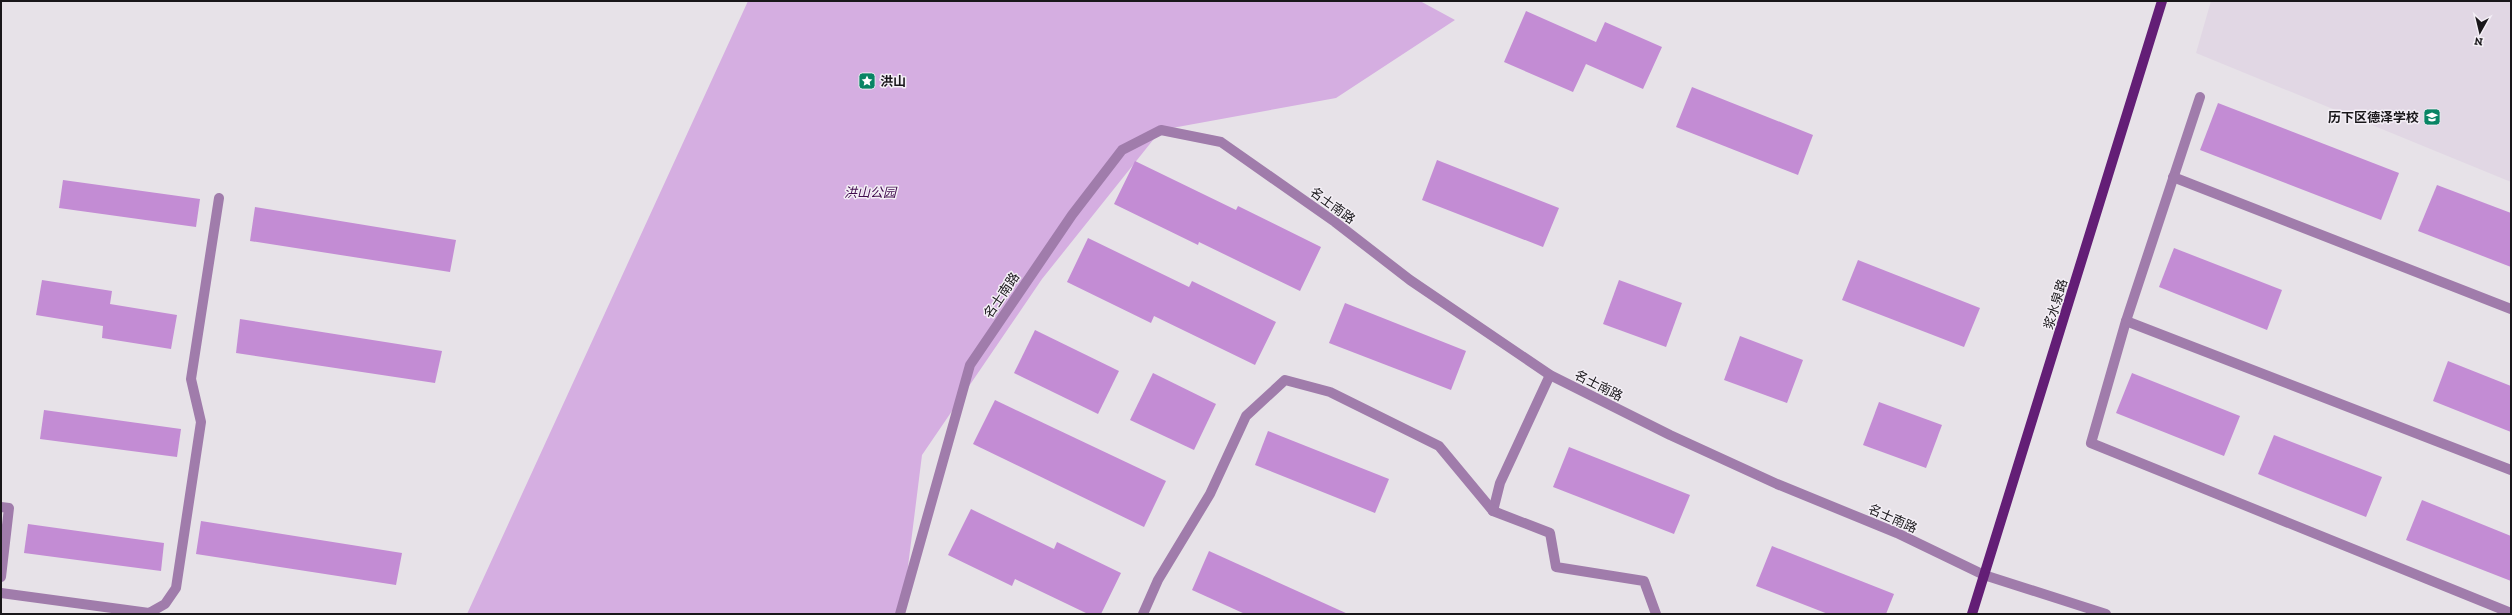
<svg xmlns="http://www.w3.org/2000/svg" width="2512" height="615" viewBox="0 0 2512 615" font-family="'Zilla Slab','Noto Sans SC',serif">
  <style>
    .built { fill: #e1d7e4 }
    .green { fill: #d5aee1 }
    .building { fill: #c38cd4 }
    .lines { fill: none; stroke-linecap: round; stroke-linejoin: round }
    .minor { stroke: #a07cab; stroke-width: 10 }
    .major { stroke: #631e76; stroke-width: 10 }
    .labels { text-anchor: middle; stroke-width: 3; stroke-linejoin: round; paint-order: stroke }
    .poi-label { font-size: 13px; font-weight: bold; fill: #19171a; stroke: #f4eff6; text-anchor: start }
    .park-label { font-size: 13px; font-style: italic; fill: #400b4d; stroke: #f4eff6 }
    .street-label { font-size: 13px; fill: #19171a; stroke: #f4eff6 }
  </style>
  <rect width="100%" height="100%" fill="#e7e2e8"/>
  <!-- built -->
  <path class="built" d="M2211 1H2511V182L2196 53Z"/>
  <!-- green -->
  <path class="green" d="M748 1H1420L1455 20 1336 98 1161 130 1042 279 922 455 902 614H467Z"/>
  <!-- building -->
  <g class="building">
    <path d="M1526 11 1596 42 1605 22 1662 47 1643 89 1586 64 1573 92 1504 62Z"/>
    <path d="M1692 87 1813 135 1798 175 1676 127Z"/>
    <path d="M2218 103 2399 173 2381 220 2200 150Z"/>
    <path d="M1437 160 1559 208 1543 247 1422 200Z"/>
    <path d="M1135 161 1236 210 1238 206 1321 247 1300 291 1199 242 1198 245 1114 204Z"/>
    <path d="M63 180 200 199 196 227 59 208Z"/>
    <path d="M2437 185 2511 213V267L2418 231Z"/>
    <path d="M255 207 456 240 450 272 250 241Z"/>
    <path d="M1088 238 1189 287 1192 281 1276 322 1255 365 1154 316 1151 323 1067 282Z"/>
    <path d="M2174 248 2282 290 2267 330 2159 287Z"/>
    <path d="M1858 260 1980 308 1964 347 1842 300Z"/>
    <path d="M42 280 112 291 110 304 177 315 171 349 102 338 103 326 36 315Z"/>
    <path d="M1619 280 1682 303 1666 347 1603 324Z"/>
    <path d="M1345 303 1466 351 1451 390 1329 343Z"/>
    <path d="M240 319 442 351 435 383 236 353Z"/>
    <path d="M1035 330 1119 371 1098 414 1014 373Z"/>
    <path d="M1740 336 1803 360 1787 403 1724 380Z"/>
    <path d="M2448 361 2511 386V432L2433 401Z"/>
    <path d="M1153 373 1216 404 1194 450 1130 420Z"/>
    <path d="M2132 373 2240 416 2224 456 2116 413Z"/>
    <path d="M995 400 1166 481 1144 527 973 444Z"/>
    <path d="M1879 402 1942 425 1926 468 1863 445Z"/>
    <path d="M44 410 181 429 177 457 40 439Z"/>
    <path d="M1268 431 1389 479 1375 513 1255 465Z"/>
    <path d="M2274 435 2382 477 2366 517 2258 474Z"/>
    <path d="M1569 447 1690 495 1674 534 1553 487Z"/>
    <path d="M2422 500 2511 536V581L2406 540Z"/>
    <path d="M971 509 1054 549 1057 542 1121 573 1101 614H1088L1015 579 1012 586 948 555Z"/>
    <path d="M201 521 402 553 396 585 196 554Z"/>
    <path d="M28 524 164 543 161 571 24 553Z"/>
    <path d="M1772 546 1894 594 1886 614H1828L1756 586Z"/>
    <path d="M1209 551 1348 614H1245L1192 590Z"/>
  </g>
  <g class="lines">
    <!-- minor -->
    <g class="minor">
      <path d="M2200 97 2126 321 2511 470"/>
      <path d="M2173 177 2511 309"/>
      <path d="M2126 321 2091 443 2511 613"/>
      <path d="M1550 375 1500 483 1493 511 1550 533 1556 567 1644 581 1656 614"/>
      <path d="M1 507 9 508 1 577"/>
      <path d="M1 593 149 613 165 604 176 588 201 422 191 379 219 198"/>
      <path d="M900 614 970 365 1072 215 1122 150 1161 130 1221 142 1335 222 1410 280 1550 375 1670 435 1777 484 1897 533 1984 575 2106 614"/>
      <path d="M1143 614 1158 580 1210 494 1246 416 1285 380 1330 392 1439 446 1493 511"/>
    </g>
    <!-- major -->
    <path class="major" d="M1972 614 2162 1"/>
  </g>
  <!-- icons -->
  <defs>
    <g id="sight-square" transform="scale(0.9)"><rect x="-9" y="-9" width="18" height="18" rx="4" fill="#088464" stroke="#f4eff6"/><path d="M0-6L1.8-2.2L6-1.7L2.9 1.2L3.7 5.4L0 3.3L-3.7 5.4L-2.9 1.2L-6-1.7L-1.8-2.2Z" fill="#fff"/></g>
    <g id="school-square" transform="scale(0.9)"><rect x="-9" y="-9" width="18" height="18" rx="4" fill="#088464" stroke="#f4eff6"/><path d="M0-5L7-2L0 1L-7-2ZM-4 1L0 2.5L4 1V4Q0 6-4 4Z" fill="#fff"/></g>
  </defs>
  <g fill-rule="evenodd">
    <use href="#sight-square" x="867" y="81"/>
    <use href="#school-square" x="2432" y="117"/>
  </g>
  <g class="labels">
    <!-- poi labels -->
    <g class="poi-label">
      <text x="880" y="86">洪山</text>
      <text x="2419" y="122" text-anchor="end">历下区德泽学校</text>
    </g>
    <!-- park labels -->
    <g class="park-label">
      <text x="870" y="197">洪山公园</text>
    </g>
    <!-- street labels -->
    <g class="street-label">
      <text transform="translate(1333 205) rotate(36)" y="5">名士南路</text>
      <text transform="translate(1001 295) rotate(-56)" y="5">名士南路</text>
      <text transform="translate(2055 304) rotate(-73)" y="5">浆水泉路</text>
      <text transform="translate(1599 385) rotate(27)" y="5">名士南路</text>
      <text transform="translate(1893 518) rotate(24)" y="5">名士南路</text>
    </g>
  </g>
  <!-- border -->
  <rect width="2512" height="615" fill="none" stroke="#19171a" stroke-width="4"/>
  <!-- north arrow -->
  <g transform="translate(2480 32) rotate(188)" stroke="#f4eff6" stroke-width="3" paint-order="stroke">
  <path d="M0-3L7 15L0 10L-7 15Z" fill="#19171a"/>
  <text y="-6" font-size="11" font-weight="bold" text-anchor="middle" fill="#19171a">N</text>
  </g>
</svg>
